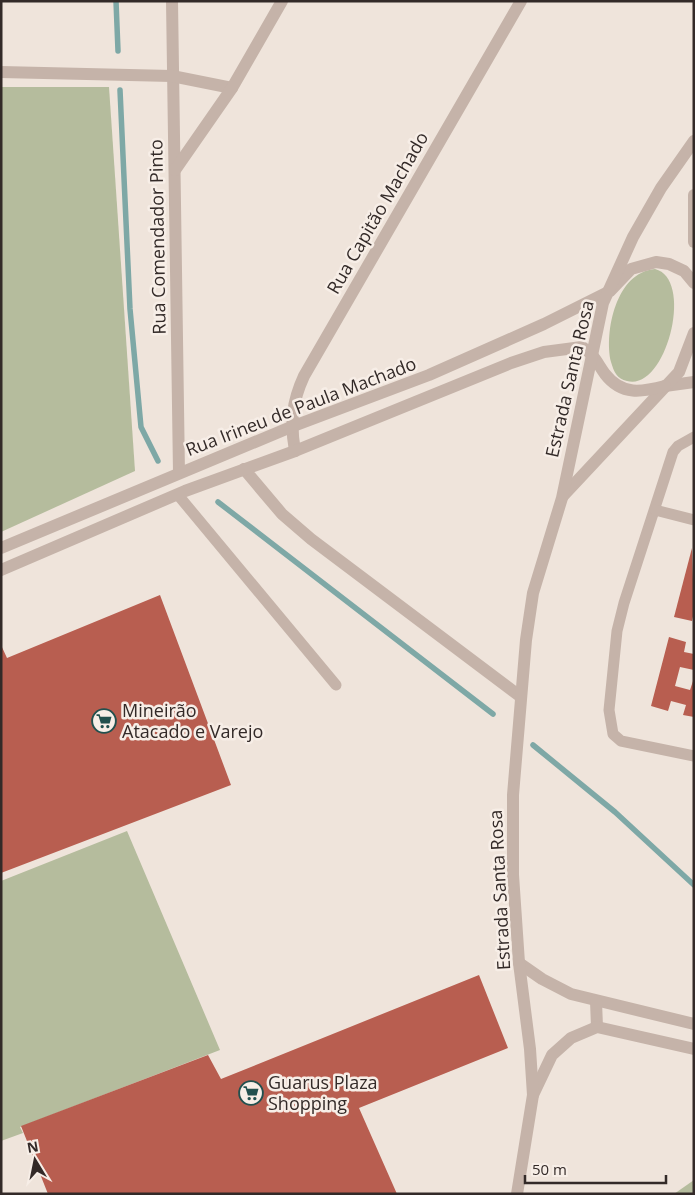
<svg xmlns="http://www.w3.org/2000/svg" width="695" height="1195" viewBox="0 0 695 1195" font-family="'Open Sans',sans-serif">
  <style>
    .green { fill: #b5bc9d }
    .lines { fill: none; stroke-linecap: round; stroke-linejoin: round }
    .stream { stroke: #7ea8a6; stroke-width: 5.5 }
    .building { fill: #b85e50 }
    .service { stroke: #c5b3a9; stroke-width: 11 }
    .minor { stroke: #c5b3a9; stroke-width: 12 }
    .tertiary { stroke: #c5b3a9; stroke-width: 12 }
    .labels { text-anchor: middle; stroke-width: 5; stroke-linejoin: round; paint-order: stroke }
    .street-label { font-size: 18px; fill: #332a28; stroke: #f7eee7 }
    .poi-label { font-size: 18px; fill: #332a28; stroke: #f7eee7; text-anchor: start }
  </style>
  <rect width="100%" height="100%" fill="#efe4db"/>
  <!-- green -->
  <g class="green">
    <path d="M1 87H109L135 471 1 532Z"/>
    <path d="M655 269C695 279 666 392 627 381 617 379 614 372 611 362 604 332 616 272 655 269Z"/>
    <path d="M127 831 220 1050 20 1127 23 1133 1 1141V881Z"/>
    <path d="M694 1180V1194H674Z"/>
  </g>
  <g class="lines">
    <!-- stream -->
    <g class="stream">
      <path d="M116 1 118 51"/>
      <path d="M120 90 130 309 141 427 158 461"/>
      <path d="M218 502 493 714"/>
      <path d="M533 745 615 812 694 885"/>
    </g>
  </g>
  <!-- building -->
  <g class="building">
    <path d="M692 548 694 612 692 621 674 617Z"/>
    <path d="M160 595 231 785 1 873V645L7 658Z"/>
    <path d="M669 637 686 642 684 652 694 654V670L680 667 675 686 690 690 694 678V717L683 715 686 705 671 701 668 711 651 706Z"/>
    <path d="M479 975 508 1048 359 1108 397 1194H48L21 1126 208 1055 221 1079Z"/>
  </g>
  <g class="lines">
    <!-- service -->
    <g class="service">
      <path d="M694 437 678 446 673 452 624 603 617 631 609 710 613 734 621 741 694 756"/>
      <path d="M178 495 336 685"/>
      <path d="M655 510 694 520"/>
    </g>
    <!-- minor -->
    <g class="minor">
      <path d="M172 1 179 473"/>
      <path d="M1 72 172 76 232 88"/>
      <path d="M175 170 232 88 282 1"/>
      <path d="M665 386 694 382"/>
      <path d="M295 451C290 423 292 402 304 376L521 1"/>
      <path d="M244 469 282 514 311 539 521 697"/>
      <path d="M519 963 542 979 571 994 694 1024"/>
      <path d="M596 1001 597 1027"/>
      <path d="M533 1095 552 1055 571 1038 597 1027 694 1049"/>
    </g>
    <!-- tertiary -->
    <g class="tertiary">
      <path d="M694 195V242"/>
      <path d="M563 496 679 372 694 333"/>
      <path d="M1 548 291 427 429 375 544 324 610 291 631 269 656 262 669 264 684 271 694 283"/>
      <path d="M1 570 185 491 295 451 511 363 544 352 582 347C594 354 597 363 605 374 622 396 642 392 665 386"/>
      <path d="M517 1194 533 1095 530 1049 519 963 513 875V795L526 640 533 593 562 498 603 303 633 237 661 188 694 141"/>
    </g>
  </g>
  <!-- icons -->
  <defs>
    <g id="supermarket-ring" transform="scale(1.25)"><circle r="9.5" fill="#f7eee7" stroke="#22504e" stroke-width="1.5"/><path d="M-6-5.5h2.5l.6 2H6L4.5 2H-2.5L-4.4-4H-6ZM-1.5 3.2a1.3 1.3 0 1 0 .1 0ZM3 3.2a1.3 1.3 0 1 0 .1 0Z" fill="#22504e"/></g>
  </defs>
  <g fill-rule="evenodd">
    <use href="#supermarket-ring" x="104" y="721"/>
    <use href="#supermarket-ring" x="251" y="1093"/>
  </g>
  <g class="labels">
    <!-- street labels -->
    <g class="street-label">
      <text transform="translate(378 213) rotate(-60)" y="6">Rua Capitão Machado</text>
      <text transform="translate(158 237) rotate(-91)" y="6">Rua Comendador Pinto</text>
      <text transform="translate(570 379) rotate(-77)" y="6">Estrada Santa Rosa</text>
      <text transform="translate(301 407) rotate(-21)" y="6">Rua Irineu de Paula Machado</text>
      <text transform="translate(500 890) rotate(-93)" y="6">Estrada Santa Rosa</text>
    </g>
    <!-- poi labels -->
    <g class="poi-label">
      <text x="122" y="717">Mineirão<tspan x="122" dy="21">Atacado e Varejo</tspan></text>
      <text x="268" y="1089">Guarus Plaza<tspan x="268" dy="21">Shopping</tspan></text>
    </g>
  </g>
  <!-- border -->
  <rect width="695" height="1195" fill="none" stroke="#332a28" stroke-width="5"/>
  <!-- north arrow -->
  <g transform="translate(35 1160) rotate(350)" stroke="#f7eee7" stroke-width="4" paint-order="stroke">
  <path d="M0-4L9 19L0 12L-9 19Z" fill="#332a28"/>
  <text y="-8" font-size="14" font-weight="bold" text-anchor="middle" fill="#332a28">N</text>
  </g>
  <!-- scale -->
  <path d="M525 1175v8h141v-8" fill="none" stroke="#332a28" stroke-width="2.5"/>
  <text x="532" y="1175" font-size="15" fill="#332a28" stroke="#f7eee7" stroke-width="4" paint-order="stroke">50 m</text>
</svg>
